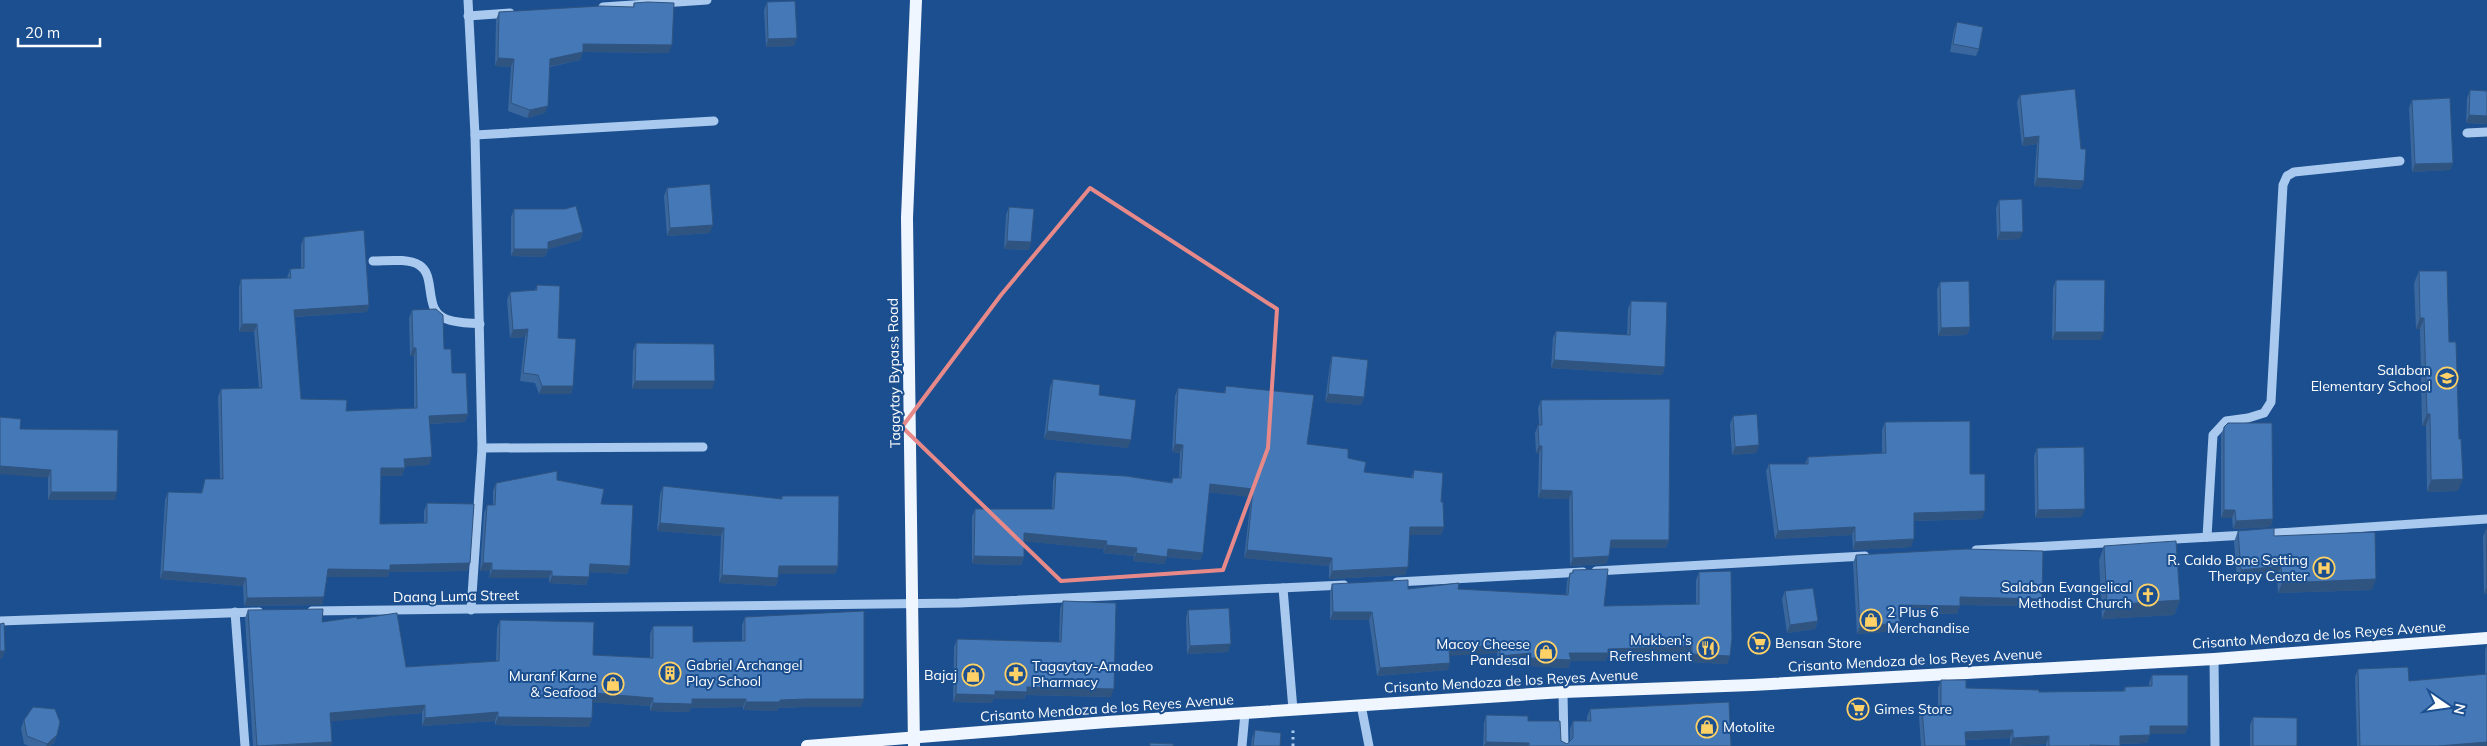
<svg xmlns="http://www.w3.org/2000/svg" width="2487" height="746" viewBox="0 0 2487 746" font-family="Mulish,sans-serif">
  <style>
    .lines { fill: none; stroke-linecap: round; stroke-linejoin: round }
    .path { stroke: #a9c9ee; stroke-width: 3; stroke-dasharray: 2.5 4; stroke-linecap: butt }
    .minor { stroke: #a9c9ee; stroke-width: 9 }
    .major { stroke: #f0f6ff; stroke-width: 12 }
    .wall { fill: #3a679d }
    .shaded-wall { fill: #305480 }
    .building { fill: #4478b7; stroke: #305480 }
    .marked { fill: none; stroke: #e88989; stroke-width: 4; stroke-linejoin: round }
    .labels { text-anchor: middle; stroke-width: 4; stroke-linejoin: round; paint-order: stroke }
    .poi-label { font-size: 14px; fill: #fff; stroke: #1b4f8f; text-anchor: end }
    .street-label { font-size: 14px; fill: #fff; stroke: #1b4f8f }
  </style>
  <rect width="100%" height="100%" fill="#1b4f8f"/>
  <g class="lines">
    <!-- path -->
    <path class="path" d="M1293 746V730"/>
    <!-- minor -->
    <g class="minor">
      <path d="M468 0 475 135 482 448 471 610"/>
      <path d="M603 7 707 0"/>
      <path d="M468 16 510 13"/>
      <path d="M2467 133 2487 132"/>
      <path d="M475 135 714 121"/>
      <path d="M373 261C386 261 408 258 419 265 438 276 421 313 449 320 458 323 470 323 480 324"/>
      <path d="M482 448 703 447"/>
      <path d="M2263 534 2487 519"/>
      <path d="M2207 537 2213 435 2226 421 2248 418 2264 413 2271 402 2283 185 2287 176 2294 172 2400 161"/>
      <path d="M1976 550 2247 535"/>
      <path d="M1596 571 1865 556"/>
      <path d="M1397 582 1583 572"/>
      <path d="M1283 588 1293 710"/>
      <path d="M312 611 959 603 1344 585"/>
      <path d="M235 612 245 746"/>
      <path d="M0 621 259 612"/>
      <path d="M2214 659 2215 746"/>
      <path d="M1563 692 1564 746"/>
      <path d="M1361 705 1369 746"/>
      <path d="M1242 746 1245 713"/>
    </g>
    <!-- major -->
    <g class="major">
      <path d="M807 746 1107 722 1563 692 1752 685 2214 659 2487 638"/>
      <path d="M914 746 907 218 916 0"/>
    </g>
  </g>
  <!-- wall -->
  <g class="wall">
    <path d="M767 2 794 46 766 47 764 10Z"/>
    <path d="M634 3 669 53 583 52 580 60 550 67 545 113 527 118 508 111 511 67 495 66 496 20 499 12 633 7Z"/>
    <path d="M1957 22 1979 49 1976 56 1950 52 1954 30Z"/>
    <path d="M2470 90 2487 91V124L2466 123 2467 98Z"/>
    <path d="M2020 95 2084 181 2081 189 2034 186 2037 144 2022 146 2017 102Z"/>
    <path d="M2412 100 2453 163 2450 170 2412 172 2409 108Z"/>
    <path d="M667 188 710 233 667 236 664 196Z"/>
    <path d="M1999 200 2020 239 1997 240 1996 208Z"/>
    <path d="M1009 207 1029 250 1004 249 1006 215Z"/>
    <path d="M514 209 583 232 580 240 548 249 545 257 511 256V217Z"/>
    <path d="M304 237 369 305 367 312 295 317 301 399 346 411 414 408V356H410L409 318 412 310 444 349 452 373 468 414 465 422 430 424 429 465 405 466 402 476H381L380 524 424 523V511L427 503 470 563 467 571 389 572 388 577H327L322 605 244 606 243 586 160 579 165 500 168 492 201 493 205 479H220L218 397 221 389 259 388 254 332H239V287L241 279 287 278 290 269H301V245Z"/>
    <path d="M2419 271 2449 342 2458 491 2427 492 2426 426H2422L2420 329H2416L2414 283Z"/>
    <path d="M2056 280 2101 340H2052L2053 288Z"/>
    <path d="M1940 282 1970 327 1967 335 1938 336 1937 290Z"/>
    <path d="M537 285 558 338 573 386 571 394H539L535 383 520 381 525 337 510 338 507 300 510 292 535 290Z"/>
    <path d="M1631 301 1665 367 1662 375 1551 368 1553 338 1556 331 1627 335 1628 309Z"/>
    <path d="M636 343 712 389H632L633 351Z"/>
    <path d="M1332 356 1364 397 1361 405 1325 402 1330 364Z"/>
    <path d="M1053 379 1099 395 1128 448 1044 439 1050 387Z"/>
    <path d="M1226 386 1307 444 1348 458 1364 472 1411 478 1414 470 1441 502 1444 527 1441 535H1409L1405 575 1329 579V566L1244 558 1251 497 1209 492 1203 553 1200 560 1167 557 1164 564 1133 561 1134 556 1103 553 1104 549 1024 541V557L1021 565 972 564V517L975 509H1052L1053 480 1056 472 1171 482 1173 478H1179L1180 453 1172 452 1175 396 1178 388 1224 393Z"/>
    <path d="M1541 400 1669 540 1666 548H1610L1609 556 1606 564 1570 566 1569 499 1538 498 1539 453H1536L1535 433 1538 425H1539L1538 408Z"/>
    <path d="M1733 416 1757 453 1732 455 1730 424Z"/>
    <path d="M1885 422 1970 474 1982 519 1914 521 1911 547 1853 550 1852 535 1775 539 1766 471 1769 464H1805L1808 457 1882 453V430Z"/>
    <path d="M2224 427 2273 519 2270 527 2233 529 2232 518H2221V435Z"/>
    <path d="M20 429 115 500H48V478Z"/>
    <path d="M2037 448 2082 517 2035 518 2034 456Z"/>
    <path d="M557 480 601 504 630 566 627 574 589 572V577L586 585 549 583V578H489L490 571H480L484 513 487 505H493V491L496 483Z"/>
    <path d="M663 486 781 499 782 496 838 566 835 574H779L776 586 719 583 721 536 657 531 660 494Z"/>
    <path d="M2486 529H2487V593L2484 594 2483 537Z"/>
    <path d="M2238 531 2274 536 2372 590 2278 593 2277 577 2237 580 2234 542Z"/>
    <path d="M2104 546 2180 600 2174 615 2102 619 2099 560Z"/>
    <path d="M1856 555 2039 606 1960 605 1957 614 1900 613 1897 631 1857 634 1853 563Z"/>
    <path d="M1573 570 1604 606 1696 604V580L1699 572 1730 656 1727 664 1689 662V654L1607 657 1605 661H1571L1568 668 1528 666V661L1497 664V653L1450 655 1448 670 1377 676 1369 620H1330V592L1332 584 1408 589H1458L1566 595 1567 581 1570 573H1572Z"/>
    <path d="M1785 591 1818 621 1815 629 1787 633 1782 599Z"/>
    <path d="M1063 601 1111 697 1026 695 1024 699H993L992 703 953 702 954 647 957 639 1059 642 1060 609Z"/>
    <path d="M248 610 322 622 357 619 406 667 496 661 497 628 500 620 593 655 650 658V634L653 626 693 642 742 641V625L745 617 861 707H803L778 708 777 711 743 710V707L691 708 689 712 650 711V706L592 702V718L589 727 495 725V721L422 726V713L331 721 332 742 331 746H253L245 618Z"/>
    <path d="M1188 610 1228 652 1187 654 1186 618Z"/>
    <path d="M2487 644V746H2357L2355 677 2358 669 2409 681 2485 675V650Z"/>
    <path d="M2152 675 2188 726 2185 734H2150L2147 743 2120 744V746H2046V744L2010 746V738L1965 740 1966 746H1921L1919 717 1922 709H1938V688L1941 680 1966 688 2039 692 2123 691 2125 687 2149 686V683Z"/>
    <path d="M1590 709 1731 746H1483L1484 723 1486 715 1528 721 1567 744 1570 742V729L1573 721H1587V717Z"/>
    <path d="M2253 717 2297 746H2250V725Z"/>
    <path d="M24 720 57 735 54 743 50 746H29L24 744 21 728Z"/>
    <path d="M1255 730 1280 746H1251L1252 738Z"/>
  </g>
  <!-- shaded-wall -->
  <g class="shaded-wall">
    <path d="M797 38 794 46 766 47 768 39Z"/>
    <path d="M583 44 672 45 669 53 583 52 580 60 547 67 550 59Z"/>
    <path d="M498 58 514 59 511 67 495 66Z"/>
    <path d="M548 106 545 113 527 118 530 110Z"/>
    <path d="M2469 115 2487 116V124L2466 123Z"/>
    <path d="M2039 136 2037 144 2022 146 2024 138Z"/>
    <path d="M2453 163 2450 170 2412 172 2415 164Z"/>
    <path d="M2037 178 2084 181 2081 189 2034 186Z"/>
    <path d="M713 225 710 233 667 236 670 228Z"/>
    <path d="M583 232 580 240 548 249 545 257 511 256 514 249 548 242Z"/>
    <path d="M2000 232H2023L2020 239 1997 240Z"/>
    <path d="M1007 241 1031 242 1029 250 1004 249Z"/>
    <path d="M369 305 367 312 292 317 294 310Z"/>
    <path d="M2420 318H2424L2420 329H2416Z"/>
    <path d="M242 324H257L254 332H239Z"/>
    <path d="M1970 327 1967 335 1938 336 1941 328Z"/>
    <path d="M528 329 525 337 510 338 513 330Z"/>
    <path d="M2055 332H2104L2101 340H2052Z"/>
    <path d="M413 348H416L414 356H410Z"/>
    <path d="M1554 360 1665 367 1662 375 1551 368Z"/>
    <path d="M635 381H715L712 389H632Z"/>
    <path d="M542 386H573L571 394H539Z"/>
    <path d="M1328 394 1364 397 1361 405 1325 402Z"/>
    <path d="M468 414 465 422 427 424 429 416Z"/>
    <path d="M2427 414H2430L2426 426H2422Z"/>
    <path d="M1047 431 1131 440 1128 448 1044 439Z"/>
    <path d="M1175 444 1183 445 1180 453 1172 452Z"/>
    <path d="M1759 445 1757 453 1732 455 1735 447Z"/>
    <path d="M1539 446H1542L1539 453H1536Z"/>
    <path d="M432 457 429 465 401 467 404 459Z"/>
    <path d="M0 466 51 470 48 478 0 474Z"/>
    <path d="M381 468H405L402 476H378Z"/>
    <path d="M2463 479 2458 491 2427 492 2431 480Z"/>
    <path d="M1210 484 1253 489 1251 497 1207 492Z"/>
    <path d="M1541 490 1572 491 1569 499 1538 498Z"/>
    <path d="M51 492H117L115 500H48Z"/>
    <path d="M2085 509 2082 517 2035 518 2038 510Z"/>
    <path d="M2224 510H2235L2232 518H2221Z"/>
    <path d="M1985 511 1982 519 1911 521 1914 513Z"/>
    <path d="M2273 519 2270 527 2233 529 2236 521Z"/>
    <path d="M660 523 724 528 721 536 657 531Z"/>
    <path d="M1410 527H1444L1441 535H1407Z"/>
    <path d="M1855 527 1852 535 1775 539 1778 531Z"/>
    <path d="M1024 533 1107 541 1104 549 1021 541Z"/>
    <path d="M1914 539 1911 547 1853 550 1855 542Z"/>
    <path d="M1611 540H1669L1666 548H1608Z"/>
    <path d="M1106 545 1137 548 1134 556 1103 553Z"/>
    <path d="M1168 549 1203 553 1200 560 1167 557 1164 564 1133 561 1136 553Z"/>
    <path d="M1247 550 1332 558 1329 566 1244 558Z"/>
    <path d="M974 556 1024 557 1021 565 972 564Z"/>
    <path d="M1609 556 1606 564 1570 566 1573 558Z"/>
    <path d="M470 563 467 571 389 572 388 577H325L328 569 390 565Z"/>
    <path d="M483 563H492L490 571H480Z"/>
    <path d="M590 564 630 566 627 574 587 572Z"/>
    <path d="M779 566H838L835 574H776Z"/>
    <path d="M2281 566 2277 577 2237 580 2241 570Z"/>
    <path d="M1408 567 1405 575 1329 579 1332 571Z"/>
    <path d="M492 570 552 571 549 578H489Z"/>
    <path d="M163 571 246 578 243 586 160 579Z"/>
    <path d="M722 575 778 578 776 586 719 583Z"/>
    <path d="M552 576 589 577 586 585 549 583Z"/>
    <path d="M2376 579 2372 590 2278 593 2282 583Z"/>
    <path d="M2487 586V593L2484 594Z"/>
    <path d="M324 597 322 605 244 606 247 598Z"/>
    <path d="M1960 597 2042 599 2039 606 1958 605Z"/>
    <path d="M2180 600 2174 615 2102 619 2107 605Z"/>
    <path d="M1899 605 1960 606 1957 614 1897 613Z"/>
    <path d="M1333 612H1372L1369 620H1330Z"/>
    <path d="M1818 621 1815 629 1787 633 1790 625Z"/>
    <path d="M1900 623 1897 631 1857 634 1860 626Z"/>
    <path d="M1231 644 1228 652 1187 654 1190 646Z"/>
    <path d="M1500 645 1497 653 1447 656 1449 648Z"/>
    <path d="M1692 646 1689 654 1607 657 1605 661H1571L1568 668 1528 666 1531 658 1569 653 1608 649Z"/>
    <path d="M0 651H5L2 659H0Z"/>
    <path d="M1531 653 1528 661 1497 664 1500 656Z"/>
    <path d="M1692 654 1730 656 1727 664 1689 662Z"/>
    <path d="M1450 663 1448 670 1377 676 1380 668Z"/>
    <path d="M1027 687 1114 689 1111 697 1026 695 1024 699H993L992 703 953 702 956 694Z"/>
    <path d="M593 693 653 698 650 706 590 702Z"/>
    <path d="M692 699H746L743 707 691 708 689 712 650 711 653 703Z"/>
    <path d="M806 699H864L861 707H803L778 708 777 711 743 710 746 702Z"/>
    <path d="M425 705 422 713 327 722 330 713Z"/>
    <path d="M498 712 495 721 422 726 425 718Z"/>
    <path d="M498 717 592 718 589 727 495 725Z"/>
    <path d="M2150 726H2188L2185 734H2147Z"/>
    <path d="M2013 730 2010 738 1963 740 1965 732Z"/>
    <path d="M57 735 54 743 50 746H46L47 744Z"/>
    <path d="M2150 735 2147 743 2117 744 2120 736Z"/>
    <path d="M2049 736 2046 744 2010 746 2013 738Z"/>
    <path d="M332 742 331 746H266Z"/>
    <path d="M1486 742 1529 743 1528 746H1484Z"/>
    <path d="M2487 742V746H2438Z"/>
  </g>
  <!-- building -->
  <g class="building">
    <path d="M795 1 797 38 768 39 767 2Z"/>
    <path d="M648 2 674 3 672 45 583 44V52L550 59 548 106 530 110 511 103 514 59 498 58 499 12 600 6 634 7V3Z"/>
    <path d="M1957 22 1983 27 1979 49 1953 44Z"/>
    <path d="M2075 89 2081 149H2086L2084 181 2037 178 2039 136 2024 138 2020 95Z"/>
    <path d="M2470 90 2487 91V116L2469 115Z"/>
    <path d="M2450 98 2453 163 2415 164 2412 100Z"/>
    <path d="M710 184 713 225 670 228 667 188Z"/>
    <path d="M2022 199 2023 232H2000L1999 200Z"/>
    <path d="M576 206 583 232 548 242V249H514V209H565Z"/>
    <path d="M1009 207 1034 209 1031 242 1007 241Z"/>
    <path d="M364 230 369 305 294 310 301 399 347 400 346 411 417 408 416 348H413L412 310 436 309 443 315 444 349H451L452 373H466L468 414 429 416 432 457 404 459 405 468H381L380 524 427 523V503L474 504 470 563 390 565V570L328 569 324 597 247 598 246 578 163 571 168 492 202 493 205 479H223L221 389 262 388 257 324H242L241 279 291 278 290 269 304 268V237Z"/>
    <path d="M2419 271H2447L2449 342H2456L2459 439H2461L2463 479 2431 480 2430 414H2427L2424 318H2420Z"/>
    <path d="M2056 280H2105L2104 332H2055Z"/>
    <path d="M1969 281 1970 327 1941 328 1940 282Z"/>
    <path d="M537 285 560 286 558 338 576 339 573 386H542L538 375 523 373 528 329 513 330 510 292 537 290Z"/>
    <path d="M1631 301 1667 302 1665 367 1554 360 1556 331 1630 335Z"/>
    <path d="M636 343 714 344 715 381H635Z"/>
    <path d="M1332 356 1368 360 1364 397 1328 394Z"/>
    <path d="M1053 379 1100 385 1099 395 1136 400 1131 440 1047 431Z"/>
    <path d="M1226 386 1314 395 1307 444 1348 449V458L1366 462 1364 472 1413 478 1414 470 1443 473 1441 502H1443L1444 527H1410L1408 567 1332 571V558L1247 550 1253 489 1210 484 1203 553 1168 549 1167 557 1136 553 1137 548 1106 545 1107 541 1024 533V557L974 556 975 509H1054L1056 472 1126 476 1172 483 1173 478H1181L1183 445 1175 444 1178 388 1225 393Z"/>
    <path d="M1670 399 1669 540H1611L1609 556 1573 558 1572 491 1541 490 1542 446H1539L1538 425H1542L1541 400Z"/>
    <path d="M1757 414 1759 445 1735 447 1733 416Z"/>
    <path d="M0 417 21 419 20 429 118 430 117 492H51V470L0 466Z"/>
    <path d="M1970 421V474H1985V511L1914 513V539L1855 542V527L1778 531 1769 464H1808V457L1886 453 1885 422Z"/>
    <path d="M2228 423H2272L2273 519 2236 521 2235 510H2224V427Z"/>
    <path d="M2084 447 2085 509 2038 510 2037 448Z"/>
    <path d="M557 471V480L604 489 601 504 633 505 630 566 590 564 589 577 552 576V571L492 570V563H483L487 505H495L496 483Z"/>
    <path d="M663 486 782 499V496H839L838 566H779L778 578 722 575 724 528 660 523Z"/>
    <path d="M2274 528V536L2375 532 2376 579 2282 583 2281 566 2241 570 2238 531Z"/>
    <path d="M2486 529H2487V586Z"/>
    <path d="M2176 541 2180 600 2107 605 2104 546Z"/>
    <path d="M1966 549 2043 551 2042 599 1960 597V606L1899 605 1900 623 1860 626 1856 555Z"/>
    <path d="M1608 569 1604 606 1699 604V572L1731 571 1732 638 1730 656 1692 654V646L1608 649V653H1569L1571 660 1531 658V653L1500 656V645L1449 648 1450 663 1380 668 1372 612H1333L1332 584 1408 580V589L1459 583 1458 589 1568 595 1570 573H1573V570Z"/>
    <path d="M1813 588 1818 621 1790 625 1785 591Z"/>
    <path d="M1063 601 1116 603 1114 689 1027 687V692L995 691V695L956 694 957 639 1061 642Z"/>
    <path d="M1229 608 1231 644 1190 646 1188 610Z"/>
    <path d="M323 609 322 622 357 617V619L397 613 406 667 499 661 500 620 594 622 593 655 653 658V626H693V642L745 641V617L864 611V699H806L780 700V702H746V699H692V704L653 703V698L593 693 592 718 498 717V712L425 718V705L330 713 332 742 257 746 248 610Z"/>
    <path d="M4 623 5 651H0V624Z"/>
    <path d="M2408 667 2409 681 2487 674V742L2438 746H2360L2358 669Z"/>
    <path d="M2152 675H2188V726H2150V735L2120 736V746L2090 745V746H2049V736L2013 738V730L1965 732 1966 746H1925L1922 709H1941V680H1966V688L2039 690V692L2125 691V687L2152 686Z"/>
    <path d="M1729 702 1731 746H1529V743L1486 742V715L1528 716V721H1560L1561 741 1567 744 1573 738V721H1591L1590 709Z"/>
    <path d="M33 707 55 709 60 722 57 735 47 744 27 736 24 720Z"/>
    <path d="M2253 717 2297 718V746H2253Z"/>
    <path d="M1255 730 1281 733 1280 746H1253Z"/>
    <path d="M1150 743 1174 744 1173 746H1150Z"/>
  </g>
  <!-- marked area -->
  <path class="marked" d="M1090 188 1277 309 1268 448 1223 570 1061 581 902 427 1001 295Z"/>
  <!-- icons -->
  <defs>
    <g id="school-ring" transform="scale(1.125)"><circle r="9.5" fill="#1b4f8f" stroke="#ffd166" stroke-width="1.5"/><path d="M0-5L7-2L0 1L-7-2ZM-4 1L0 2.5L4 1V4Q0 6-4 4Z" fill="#ffd166"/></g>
    <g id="hospital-ring" transform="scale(1.125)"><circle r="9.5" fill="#1b4f8f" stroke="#ffd166" stroke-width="1.5"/><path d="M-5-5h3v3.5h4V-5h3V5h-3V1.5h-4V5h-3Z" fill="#ffd166"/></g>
    <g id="church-ring" transform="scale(1.125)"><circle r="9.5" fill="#1b4f8f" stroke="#ffd166" stroke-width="1.5"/><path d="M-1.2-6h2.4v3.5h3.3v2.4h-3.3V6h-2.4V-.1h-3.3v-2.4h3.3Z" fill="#ffd166"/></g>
    <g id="shop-ring" transform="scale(1.125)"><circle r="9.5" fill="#1b4f8f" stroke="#ffd166" stroke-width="1.5"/><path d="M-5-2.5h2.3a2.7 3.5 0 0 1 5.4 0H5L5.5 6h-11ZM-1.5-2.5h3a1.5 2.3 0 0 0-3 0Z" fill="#ffd166"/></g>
    <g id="supermarket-ring" transform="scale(1.125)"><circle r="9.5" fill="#1b4f8f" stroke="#ffd166" stroke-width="1.5"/><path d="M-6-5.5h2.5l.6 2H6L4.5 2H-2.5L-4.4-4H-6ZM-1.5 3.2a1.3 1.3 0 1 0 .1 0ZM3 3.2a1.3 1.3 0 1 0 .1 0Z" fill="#ffd166"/></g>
    <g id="restaurant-ring" transform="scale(1.125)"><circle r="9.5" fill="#1b4f8f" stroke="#ffd166" stroke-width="1.5"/><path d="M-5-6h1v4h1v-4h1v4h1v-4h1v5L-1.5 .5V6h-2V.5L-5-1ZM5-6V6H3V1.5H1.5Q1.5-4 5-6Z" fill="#ffd166"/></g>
    <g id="building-ring" transform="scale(1.125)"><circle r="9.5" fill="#1b4f8f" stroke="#ffd166" stroke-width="1.5"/><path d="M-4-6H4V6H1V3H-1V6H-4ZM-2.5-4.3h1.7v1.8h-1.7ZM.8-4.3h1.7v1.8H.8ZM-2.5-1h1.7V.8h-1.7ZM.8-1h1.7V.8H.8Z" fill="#ffd166"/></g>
    <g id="pharmacy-ring" transform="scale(1.125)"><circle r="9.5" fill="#1b4f8f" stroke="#ffd166" stroke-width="1.5"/><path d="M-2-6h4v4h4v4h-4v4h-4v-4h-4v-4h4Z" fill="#ffd166"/></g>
  </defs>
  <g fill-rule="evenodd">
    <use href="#school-ring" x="2447" y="378"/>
    <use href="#hospital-ring" x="2324" y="568"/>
    <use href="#church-ring" x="2148" y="595"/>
    <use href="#shop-ring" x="1871" y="620"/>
    <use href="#supermarket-ring" x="1759" y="643"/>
    <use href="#restaurant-ring" x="1708" y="648"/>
    <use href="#shop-ring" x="1546" y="652"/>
    <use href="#building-ring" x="670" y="673"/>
    <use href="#pharmacy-ring" x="1016" y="674"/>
    <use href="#shop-ring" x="973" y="675"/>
    <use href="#shop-ring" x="613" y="684"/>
    <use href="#supermarket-ring" x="1858" y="709"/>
    <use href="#shop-ring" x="1707" y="727"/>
  </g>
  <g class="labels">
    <!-- poi labels -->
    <g class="poi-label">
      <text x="2431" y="375">Salaban<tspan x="2431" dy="16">Elementary School</tspan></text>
      <text x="2308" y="565">R. Caldo Bone Setting<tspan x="2308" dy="16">Therapy Center</tspan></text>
      <text x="2132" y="592">Salaban Evangelical<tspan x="2132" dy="16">Methodist Church</tspan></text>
      <text x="1887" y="617" text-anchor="start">2 Plus 6<tspan x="1887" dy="16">Merchandise</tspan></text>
      <text x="1692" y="645">Makben's<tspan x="1692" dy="16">Refreshment</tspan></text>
      <text x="1775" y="648" text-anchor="start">Bensan Store</text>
      <text x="1530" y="649">Macoy Cheese<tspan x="1530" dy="16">Pandesal</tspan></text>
      <text x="686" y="670" text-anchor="start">Gabriel Archangel<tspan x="686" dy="16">Play School</tspan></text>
      <text x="1032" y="671" text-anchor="start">Tagaytay-Amadeo<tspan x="1032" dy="16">Pharmacy</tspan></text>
      <text x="957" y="680">Bajaj</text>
      <text x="597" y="681">Muranf Karne<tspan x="597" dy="16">&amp; Seafood</tspan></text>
      <text x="1874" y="714" text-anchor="start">Gimes Store</text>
      <text x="1723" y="732" text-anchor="start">Motolite</text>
    </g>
    <!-- street labels -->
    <g class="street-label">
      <text transform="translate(894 373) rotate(-91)" y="5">Tagaytay Bypass Road</text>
      <text transform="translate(456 596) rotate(-1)" y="5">Daang Luma Street</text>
      <text transform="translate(2319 635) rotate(-4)" y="5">Crisanto Mendoza de los Reyes Avenue</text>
      <text transform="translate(1915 660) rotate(-3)" y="5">Crisanto Mendoza de los Reyes Avenue</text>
      <text transform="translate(1511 681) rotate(-3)" y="5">Crisanto Mendoza de los Reyes Avenue</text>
      <text transform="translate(1107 708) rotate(-4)" y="5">Crisanto Mendoza de los Reyes Avenue</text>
    </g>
  </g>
  <!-- north arrow -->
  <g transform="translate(2447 706) rotate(103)" stroke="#1b4f8f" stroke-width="4" paint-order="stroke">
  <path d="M0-4L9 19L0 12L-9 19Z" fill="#ffffff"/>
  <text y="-8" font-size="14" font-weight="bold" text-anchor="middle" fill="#ffffff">N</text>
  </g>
  <!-- scale -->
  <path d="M18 38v8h82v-8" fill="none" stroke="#ffffff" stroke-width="2.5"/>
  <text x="25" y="38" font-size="15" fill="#ffffff" stroke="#1b4f8f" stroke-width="4" paint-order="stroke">20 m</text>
</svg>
